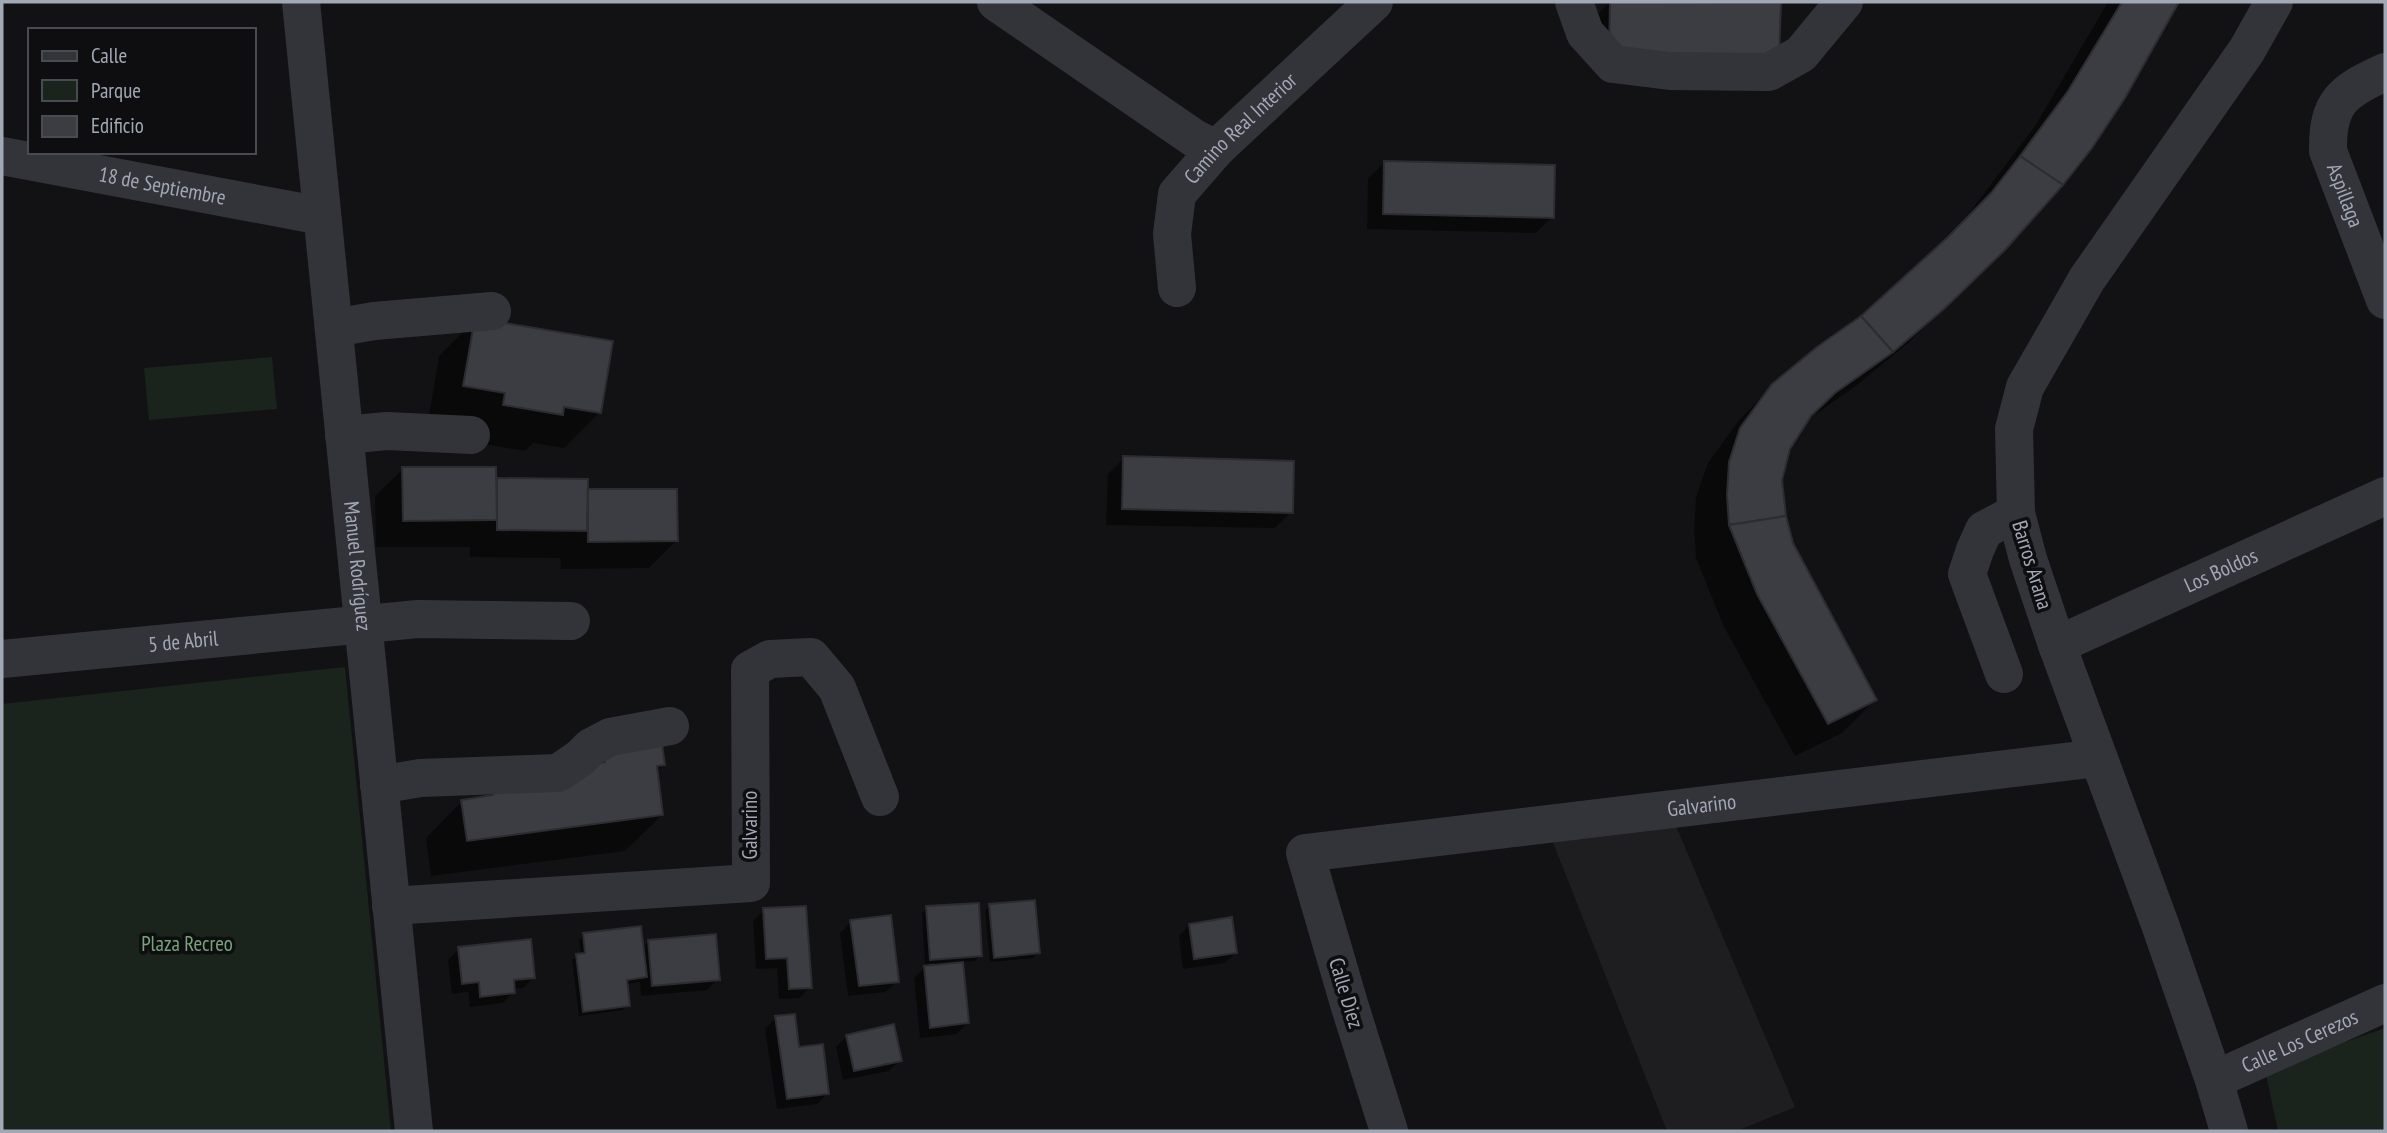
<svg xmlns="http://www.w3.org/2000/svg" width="2387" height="1133" viewBox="0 0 2387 1133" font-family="'PT Sans Narrow',sans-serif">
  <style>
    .built { fill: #1e1e21 }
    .green { fill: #1a231c }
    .shadow { fill: #0007 }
    .building { fill: #3c3d42; stroke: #2c2c31; stroke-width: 2 }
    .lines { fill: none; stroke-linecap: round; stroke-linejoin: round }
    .minor { stroke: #33343a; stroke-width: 38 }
    .labels { text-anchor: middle; stroke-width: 7; stroke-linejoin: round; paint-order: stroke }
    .street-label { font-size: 21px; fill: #a2a8b6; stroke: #0e0d0f }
    .park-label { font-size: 21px; fill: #77a47c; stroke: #0e0d0f }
  </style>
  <rect width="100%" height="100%" fill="#121214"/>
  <!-- built -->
  <path class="built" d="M1673 819 1795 1107 1737 1131H1667L1552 840Z"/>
  <!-- green -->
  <g class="green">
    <path d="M272 357 277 409 149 420 144 368Z"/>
    <path d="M345 667 391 1131H2V704Z"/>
    <path d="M2385 1028V1131H2278L2265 1070Z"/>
  </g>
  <!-- shadow -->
  <g class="shadow">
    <path d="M1610 2H1654L1779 5 1594 67 1595 17Z"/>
    <path d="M2108 2H2177L2162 31 1969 283 1909 342 1857 385 1806 421 1789 449 1780 480 1784 516 1791 544 1875 700 1842 733 1795 756 1724 627 1696 558 1694 529 1696 497 1708 463 1739 420 1773 386 1862 318 1958 228 2035 126Z"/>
    <path d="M1385 162 1552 217 1536 233 1367 229 1368 178Z"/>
    <path d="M475 320 600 412 564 448 533 443 525 451 467 441 428 422 439 356Z"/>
    <path d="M1124 458 1291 512 1275 528 1106 525 1108 474Z"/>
    <path d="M403 469 496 479 587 481 586 491 675 490 676 541 649 568 561 569 560 558 470 557V547H376L375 496Z"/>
    <path d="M603 747 663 765 656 772 662 815 625 851 431 876 426 838 462 801 482 799 492 789Z"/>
    <path d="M990 905 1038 953 1033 958 990 962 985 911Z"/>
    <path d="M927 908 980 956 975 961 961 962 967 1023 957 1034 920 1038 914 978 925 967H934V963L925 964 922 913Z"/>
    <path d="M764 910 810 987 800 998 779 999 777 968 756 969 753 921Z"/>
    <path d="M851 922 897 981 886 992 848 996 840 933Z"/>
    <path d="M1189 925 1236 952 1225 963 1183 969 1179 936Z"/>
    <path d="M584 935 642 948 648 942 718 979 707 990 641 996 640 982 625 984 628 1005 623 1010 579 1016 572 960 581 955 579 940Z"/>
    <path d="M459 949 534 977 523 988 513 989V992L503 1003 470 1007 468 992 452 994 448 960Z"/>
    <path d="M776 1018 828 1093 817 1104 777 1109 765 1029Z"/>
    <path d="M847 1036 900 1060 889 1071 843 1080 836 1047Z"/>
  </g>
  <!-- building -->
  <g class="building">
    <path d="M1610 2 1781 3 1779 56 1609 52Z"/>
    <path d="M2122 2H2179L2125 98 2092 148 2063 185 2020 156 2068 91Z"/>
    <path d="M2020 156 2063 185 2005 250 1944 309 1893 352 1861 316 1948 237 1991 193Z"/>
    <path d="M1384 161 1555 165 1554 218 1383 214Z"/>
    <path d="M1861 316 1893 352 1835 393 1811 416 1790 449 1782 480 1786 516 1729 525 1727 495 1729 462 1740 428 1772 384 1817 347Z"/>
    <path d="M475 318 613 341 601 413 564 407 563 415 503 405 505 393 463 386Z"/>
    <path d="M1123 456 1294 461 1293 513 1122 509Z"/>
    <path d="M402 467H496L497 520 403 521Z"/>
    <path d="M497 478 588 479 587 531 497 530Z"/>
    <path d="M588 489H677L678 541 588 542Z"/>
    <path d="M1786 516 1793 543 1877 700 1828 724 1757 594 1729 525Z"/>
    <path d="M661 737 665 765 657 766 663 815 467 841 461 800 493 795 491 787 605 762 602 745Z"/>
    <path d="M1035 900 1040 953 994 958 989 904Z"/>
    <path d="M979 903 982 956 930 960 926 906Z"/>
    <path d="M806 906 812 988 789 989 787 958 766 959 763 908Z"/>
    <path d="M891 915 899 982 859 986 850 920Z"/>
    <path d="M1232 917 1237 953 1194 959 1189 924Z"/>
    <path d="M641 926 647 977 627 980 630 1006 583 1012 576 954 585 953 583 933Z"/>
    <path d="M716 934 720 980 652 986 648 940Z"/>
    <path d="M531 939 535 978 514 980 515 993 480 997 479 982 462 984 458 947Z"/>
    <path d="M963 962 969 1023 930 1028 924 966Z"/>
    <path d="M795 1014 799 1047 823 1044 829 1094 787 1099 775 1016Z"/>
    <path d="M894 1024 902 1061 854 1071 846 1035Z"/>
  </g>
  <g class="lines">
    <!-- minor -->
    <g class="minor">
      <path id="s1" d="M301 2 414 1131"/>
      <path d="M996 2 1194 138 1216 149"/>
      <path d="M1574 2 1585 33 1613 64 1670 71 1769 72 1801 54 1844 2"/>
      <path id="s2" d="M2385 72C2343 91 2327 102 2328 151L2385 300"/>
      <path id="s3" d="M2 156 322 216"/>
      <path id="s4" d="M1177 288 1172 234 1177 194 1216 149 1374 2"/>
      <path d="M334 328 374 321 492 311"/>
      <path d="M344 435 387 431 471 435"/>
      <path id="s5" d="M2057 645 2385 496"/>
      <path id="s6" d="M2 659 418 619 571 621"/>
      <path d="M2004 674 1967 574 1975 550 1984 530 2016 513"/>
      <path d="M379 785 420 778 558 773 580 758 591 747 610 737 670 726"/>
      <path d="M391 906 751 883 750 670 770 659 811 657 837 688 880 797"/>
      <path id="s7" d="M2214 1080 2385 1003"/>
      <path id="s8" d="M1389 1131 1350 1007 1305 853 2098 758"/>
      <path d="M2229 1131 2214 1080 2161 927 2057 645 2028 559 2016 513 2014 429 2025 387 2087 279 2247 50 2274 2"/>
    </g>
  </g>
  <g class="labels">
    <!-- street labels -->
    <g class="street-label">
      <text dy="7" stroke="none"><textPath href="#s4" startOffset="186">Camino Real Interior</textPath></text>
      <text dy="7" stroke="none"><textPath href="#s3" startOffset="163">18 de Septiembre</textPath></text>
      <text dy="7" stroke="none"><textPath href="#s2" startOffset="154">Aspillaga</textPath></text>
      <text transform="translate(2032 565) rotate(73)" y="7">Barros Arana</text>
      <text dy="7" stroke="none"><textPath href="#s1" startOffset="567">Manuel Rodríguez</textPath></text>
      <text dy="7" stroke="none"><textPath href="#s5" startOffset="180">Los Boldos</textPath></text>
      <text dy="7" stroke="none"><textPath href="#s6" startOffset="182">5 de Abril</textPath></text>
      <text dy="7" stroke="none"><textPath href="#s8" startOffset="690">Galvarino</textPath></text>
      <text transform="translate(750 825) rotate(-90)" y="7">Galvarino</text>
      <text transform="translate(1346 993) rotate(73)" y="7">Calle Diez</text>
      <text dy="7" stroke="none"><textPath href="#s7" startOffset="94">Calle Los Cerezos</textPath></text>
    </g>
    <!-- park labels -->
    <g class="park-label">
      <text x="187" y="951">Plaza Recreo</text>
    </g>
  </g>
  <!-- border -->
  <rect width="2387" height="1133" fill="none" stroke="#a2a8b6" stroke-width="7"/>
  <!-- legend -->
  <rect x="28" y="28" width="228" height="126" fill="#0e0d0f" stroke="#494b52" stroke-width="2"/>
  <rect x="42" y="51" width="35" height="10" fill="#33343a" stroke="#494b52" stroke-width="2"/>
  <text x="91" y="63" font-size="21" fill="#a2a8b6">Calle</text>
  <rect x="42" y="80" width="35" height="21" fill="#1a231c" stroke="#494b52" stroke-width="2"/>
  <text x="91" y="98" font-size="21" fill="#a2a8b6">Parque</text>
  <rect x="42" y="116" width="35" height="21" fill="#3c3d42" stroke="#494b52" stroke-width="2"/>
  <text x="91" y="133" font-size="21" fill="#a2a8b6">Edificio</text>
</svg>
